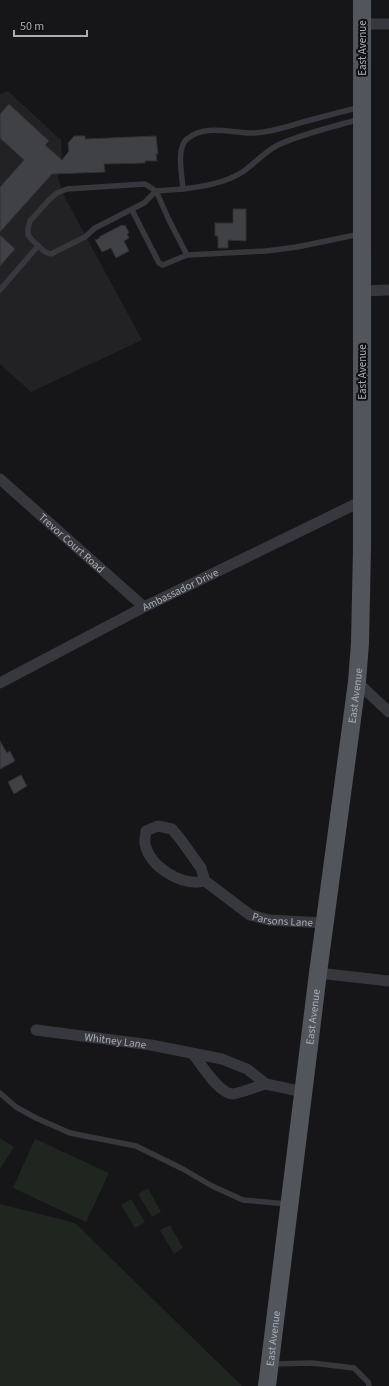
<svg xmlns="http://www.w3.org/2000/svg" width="389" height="1386" viewBox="0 0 389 1386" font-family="'Source Sans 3',sans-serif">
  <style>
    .built { fill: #222225 }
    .green { fill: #1e261f }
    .building { fill: #404145; stroke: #303034 }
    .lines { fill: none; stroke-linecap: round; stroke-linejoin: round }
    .service { stroke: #37383d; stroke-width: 5.5 }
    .minor { stroke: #37383d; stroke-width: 11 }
    .primary { stroke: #53555c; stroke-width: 18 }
    .labels { text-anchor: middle; stroke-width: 4; stroke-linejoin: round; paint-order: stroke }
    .street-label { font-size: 11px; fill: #a8adb8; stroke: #111113 }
  </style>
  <rect width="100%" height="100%" fill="#161618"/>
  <!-- built -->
  <path class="built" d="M8 91 61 140 62 160 52 170 57 174 63 194 142 340 31 392 0 364V94Z"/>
  <!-- green -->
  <g class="green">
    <path d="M0 1138 14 1147 0 1169Z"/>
    <path d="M35 1139 109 1173 86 1222 13 1188Z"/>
    <path d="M148 1188 161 1212 152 1217 138 1194Z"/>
    <path d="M131 1199 145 1222 135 1228 121 1205Z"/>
    <path d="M0 1204 75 1223 242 1386H0Z"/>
    <path d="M170 1225 183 1248 174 1254 160 1230Z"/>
  </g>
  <!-- building -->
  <g class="building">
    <path d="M9 104 49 141 45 145 62 160 69 151 68 143 74 136H85V139L156 136 158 154H156L157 161H145V163L104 164 105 172 52 174 0 232V187L24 160 0 138V114Z"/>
    <path d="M233 209H246V241L228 240V248H218V236H215V223H233Z"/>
    <path d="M122 225 123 226 125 225 129 233 127 234 129 238 124 241 129 251 116 258 111 248 102 252 95 240 100 238 99 237Z"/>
    <path d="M0 235 15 249 0 266Z"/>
    <path d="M0 741 7 753 10 751 15 761 0 769Z"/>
    <path d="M21 775 27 786 14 794 8 782Z"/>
  </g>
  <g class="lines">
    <!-- service -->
    <g class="service">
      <path d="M360 107C341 112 322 117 303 122 287 127 272 132 255 133 234 134 205 123 187 139 176 148 182 175 183 189 205 186 226 183 244 171 256 162 266 151 278 145 304 133 333 127 360 119"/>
      <path d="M156 191 144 203 95 228 85 237 51 254 45 252 32 240 28 235V228L30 221 49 200 57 193 67 189 145 184 156 191 183 189"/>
      <path d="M156 191 169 220 187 255"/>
      <path d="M132 210 159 263 163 265 187 255 266 251 297 247 360 234"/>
      <path d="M0 290 38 246"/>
      <path d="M0 1093 16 1107 36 1118 70 1133 136 1146 183 1169 212 1186 243 1200 288 1204"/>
      <path d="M273 1364 312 1363 354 1368 368 1382 369 1386"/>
    </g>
    <!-- minor -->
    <g class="minor">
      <path d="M362 24H389"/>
      <path d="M362 291 389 290"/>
      <path id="s1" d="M0 479 144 607"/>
      <path d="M357 682 389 712"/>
      <path id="s2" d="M0 683 144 607 362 501"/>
      <path id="s3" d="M205 881C182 887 150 867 145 844 144 840 146 835 146 831L158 826 172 829 181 840 201 868 205 881 250 915 269 920 325 923"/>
      <path d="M318 973 389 981"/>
      <path id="s4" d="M36 1030 151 1045 222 1059 247 1069 266 1084 304 1092"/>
      <path d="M193 1054C201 1064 219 1094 233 1094 242 1093 257 1086 266 1084"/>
    </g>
    <!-- primary -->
    <path class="primary" id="s5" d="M267 1386 318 973 357 682 360 643 362 548V0"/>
  </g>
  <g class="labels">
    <!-- street labels -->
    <g class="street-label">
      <text transform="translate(362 48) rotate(-90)" y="4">East Avenue</text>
      <text transform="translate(362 372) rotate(-90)" y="4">East Avenue</text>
      <text dy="4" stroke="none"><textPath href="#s1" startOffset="96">Trevor Court Road</textPath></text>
      <text dy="4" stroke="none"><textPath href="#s2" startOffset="203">Ambassador Drive</textPath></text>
      <text dy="4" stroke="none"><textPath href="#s5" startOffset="696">East Avenue</textPath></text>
      <text dy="4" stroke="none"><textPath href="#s3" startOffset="269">Parsons Lane</textPath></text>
      <text dy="4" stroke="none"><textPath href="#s5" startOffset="372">East Avenue</textPath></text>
      <text dy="4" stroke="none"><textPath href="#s4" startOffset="80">Whitney Lane</textPath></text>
      <text dy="4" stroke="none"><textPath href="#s5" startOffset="48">East Avenue</textPath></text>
    </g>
  </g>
  <!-- scale -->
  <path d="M14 30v6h73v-6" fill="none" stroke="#a8adb8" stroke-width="2"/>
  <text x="20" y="30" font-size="12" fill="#a8adb8" stroke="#111113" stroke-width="3" paint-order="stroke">50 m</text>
</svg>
